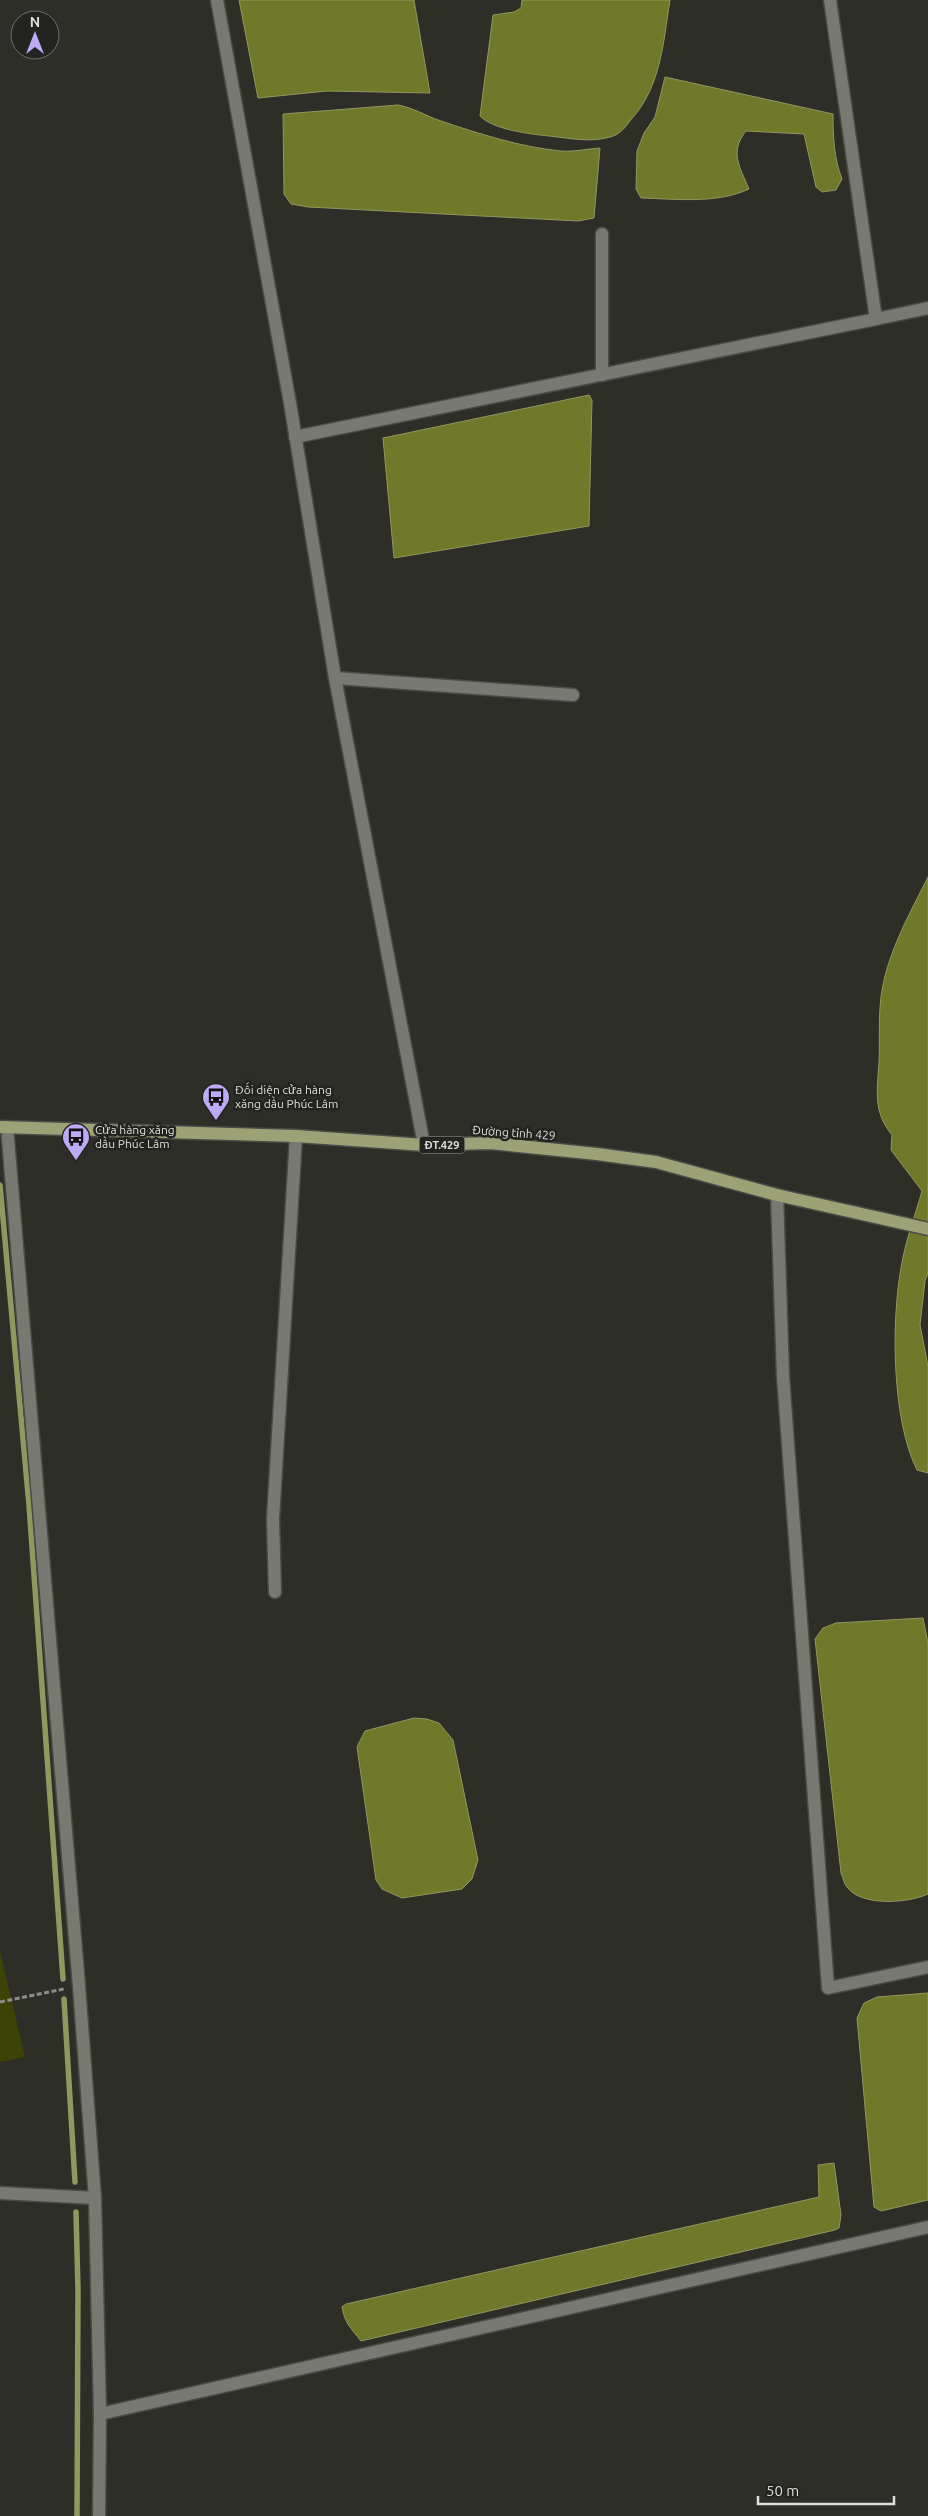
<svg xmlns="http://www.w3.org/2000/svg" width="928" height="2516" viewBox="0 0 928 2516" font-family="Ubuntu,sans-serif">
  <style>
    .green { fill: #3d4205 }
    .water { fill: #70782a; stroke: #91975f }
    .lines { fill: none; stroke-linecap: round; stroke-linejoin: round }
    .stream { stroke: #91975f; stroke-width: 5.5 }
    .minor-casing { stroke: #4a4a46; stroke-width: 15 }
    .major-casing { stroke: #4a4a46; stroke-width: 15 }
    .path { stroke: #8c8d89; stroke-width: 3; stroke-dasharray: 5 2.5; stroke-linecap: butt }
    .minor { stroke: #777972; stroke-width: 12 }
    .major { stroke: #9ca276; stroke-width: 12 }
    .labels { text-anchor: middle; stroke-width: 5; stroke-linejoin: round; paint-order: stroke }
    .shield { fill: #23241f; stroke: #a6a7a3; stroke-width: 1 }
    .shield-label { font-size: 11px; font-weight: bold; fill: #dedfdb }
    .poi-label { font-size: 12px; fill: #dedfdb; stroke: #23241f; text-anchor: start }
    .street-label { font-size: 12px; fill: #dedfdb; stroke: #23241f }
  </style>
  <rect width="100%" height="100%" fill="#2d2e28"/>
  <!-- green -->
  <path class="green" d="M0 1951 25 2057 0 2062Z"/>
  <!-- water -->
  <g class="water">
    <path d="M239 0H414L430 93 327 91 258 98Z"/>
    <path d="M522 0H670C663 44 661 87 630 121 624 129 619 135 610 137 590 143 569 138 549 136 530 134 494 130 480 116L493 15 514 12 521 8Z"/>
    <path d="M665 77 833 114C833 136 834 159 842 179L836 190 822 192 816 187 804 134 746 131C729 152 740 167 749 189 717 204 676 199 641 198L636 189 637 151 644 133 655 117Z"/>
    <path d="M398 105C414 108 426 116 441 121 480 134 520 147 561 151 573 152 587 149 600 148L594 218 578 221 308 207 291 204 284 194 283 114Z"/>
    <path d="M589 395 592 400 589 526 394 558 383 438Z"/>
    <path d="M928 877V1273L925 1281 920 1325 928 1366V1473L917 1470C892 1420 891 1323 901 1268 905 1242 915 1216 922 1191L891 1150 892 1135C873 1112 877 1091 879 1062 880 1039 878 1013 882 990 889 950 910 913 928 877Z"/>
    <path d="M923 1618 928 1643V1894C909 1903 861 1907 847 1887 844 1884 843 1877 841 1873L815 1639 823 1628 836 1623Z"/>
    <path d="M414 1718 427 1719 439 1723 453 1740 478 1860 472 1879 462 1889 402 1898 382 1889 376 1880 357 1747 365 1731Z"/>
    <path d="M928 1993V2200L881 2211 874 2207 857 2018 864 2003 877 1997Z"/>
    <path d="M834 2163 841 2215 839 2228 835 2230 361 2341C351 2328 345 2324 342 2307L346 2304 819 2197 818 2165Z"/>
  </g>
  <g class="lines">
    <!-- stream -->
    <g class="stream">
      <path d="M0 1185 29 1505 63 1979"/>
      <path d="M64 1999 75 2182"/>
      <path d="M76 2212 78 2290 77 2516"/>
    </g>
    <!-- minor casing -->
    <g class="minor-casing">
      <g id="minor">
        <path d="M217 0 290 403 335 678 424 1145"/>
        <path d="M876 319 928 308"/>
        <path d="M602 375V234"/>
        <path d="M295 437 876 319 830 0"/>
        <path d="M335 678 573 695"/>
        <path d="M7 1127 79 1986 95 2198 100 2414 99 2516"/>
        <path d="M777 1195 783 1376 828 1988 928 1967"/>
        <path d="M275 1592 273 1519 296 1136"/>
        <path d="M0 2193 95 2198"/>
        <path d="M100 2414 928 2227"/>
      </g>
    </g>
    <!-- major casing -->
    <g class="major-casing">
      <path id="major" d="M0 1127 296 1136 424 1145 490 1143 597 1154 656 1162 777 1195 928 1229"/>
    </g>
    <!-- path -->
    <path class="path" d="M0 2002 64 1989"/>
    <!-- minor -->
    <use href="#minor" class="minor"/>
    <!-- major -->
    <use href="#major" class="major"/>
  </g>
  <!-- icons -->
  <defs>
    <g id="bus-pin" transform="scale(1.4375)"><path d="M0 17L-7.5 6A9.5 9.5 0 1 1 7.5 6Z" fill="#bcaaf6" stroke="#23241f"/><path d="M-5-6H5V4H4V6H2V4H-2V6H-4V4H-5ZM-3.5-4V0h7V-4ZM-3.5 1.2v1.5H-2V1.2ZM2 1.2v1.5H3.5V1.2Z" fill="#111"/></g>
  </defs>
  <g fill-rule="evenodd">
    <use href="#bus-pin" x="216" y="1097"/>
    <use href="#bus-pin" x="76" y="1137"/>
  </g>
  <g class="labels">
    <!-- shield labels -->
    <rect class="shield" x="419.5" y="1136.5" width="45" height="17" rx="4"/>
    <g class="shield-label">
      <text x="442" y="1149">ĐT.429</text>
    </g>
    <!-- poi labels -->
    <g class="poi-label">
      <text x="235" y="1094">Đối diện cửa hàng<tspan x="235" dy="14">xăng dầu Phúc Lâm</tspan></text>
      <text x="95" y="1134">Cửa hàng xăng<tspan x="95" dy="14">dầu Phúc Lâm</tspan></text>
    </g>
    <!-- street labels -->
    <g class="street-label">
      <text transform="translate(514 1133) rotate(4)" y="4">Đường tỉnh 429</text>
    </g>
  </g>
  <!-- north arrow -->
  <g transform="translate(35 35)"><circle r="24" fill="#23241f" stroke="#6e6f6a"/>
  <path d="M0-4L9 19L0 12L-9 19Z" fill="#bcaaf6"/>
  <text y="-8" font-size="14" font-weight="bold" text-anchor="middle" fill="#dedfdb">N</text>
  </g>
  <!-- scale -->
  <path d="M758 2496v8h136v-8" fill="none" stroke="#dedfdb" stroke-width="2.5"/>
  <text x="766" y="2496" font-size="15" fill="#dedfdb" stroke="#23241f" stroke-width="4" paint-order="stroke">50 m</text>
</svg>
